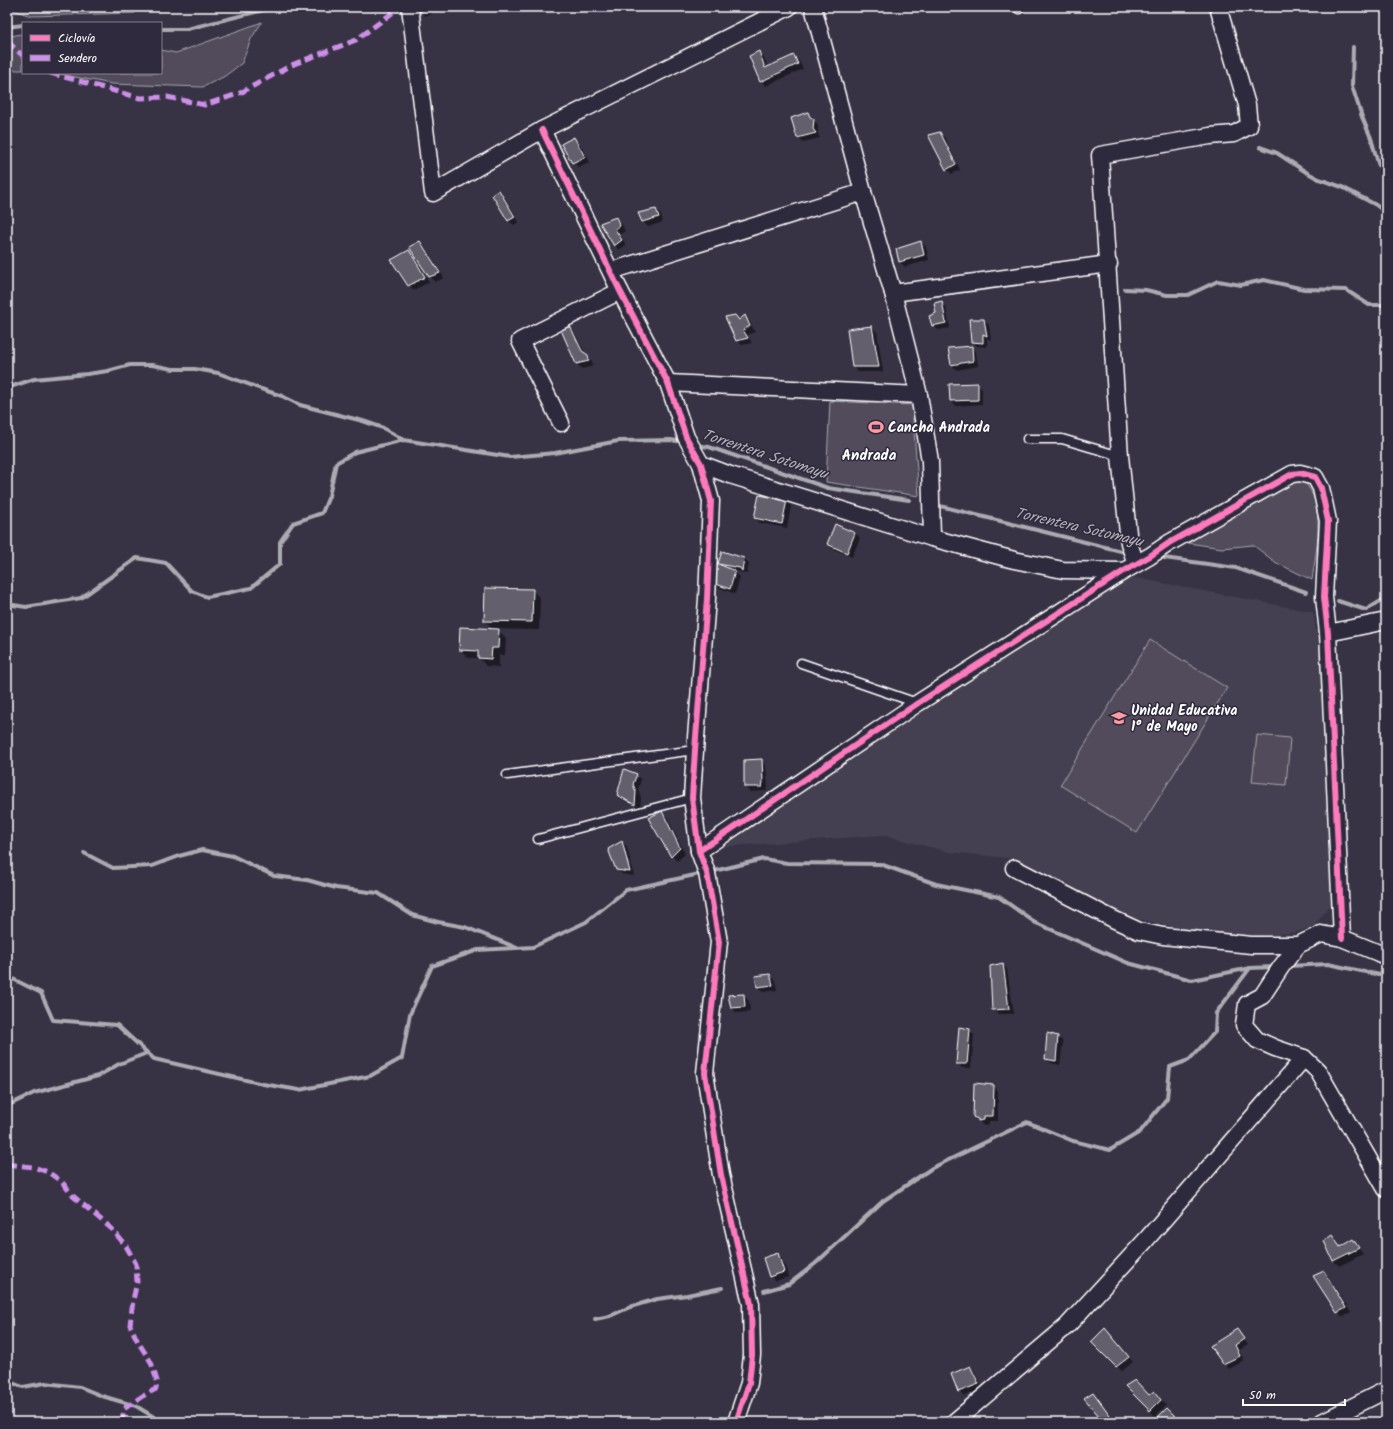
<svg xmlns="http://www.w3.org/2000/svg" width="1393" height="1429" viewBox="0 0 1393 1429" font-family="Kalam,sans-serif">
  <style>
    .built { fill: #444051 }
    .green { fill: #514c5c; stroke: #a8a6ae }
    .shadow { fill: #0007 }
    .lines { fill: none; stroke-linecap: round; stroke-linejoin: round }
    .stream { stroke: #adabb2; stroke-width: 4 }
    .building { fill: #635f6d; stroke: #fff }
    .lane-casing { stroke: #fff; stroke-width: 11 }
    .street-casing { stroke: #fff; stroke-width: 19 }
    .lane { stroke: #2f2a3d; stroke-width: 8 }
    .street { stroke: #2f2a3d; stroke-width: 16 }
    .quiet { stroke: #ce8fe9; stroke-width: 5; stroke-dasharray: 10 5; stroke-linecap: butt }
    .cycleway-casing { stroke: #2f2a3d; stroke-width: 8 }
    .cycleway { stroke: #fd7abc; stroke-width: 6 }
    .labels { text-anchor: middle; stroke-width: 3; stroke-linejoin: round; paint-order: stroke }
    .poi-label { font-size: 14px; font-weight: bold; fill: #fff; stroke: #2f2a3d; text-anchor: start }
    .water-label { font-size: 15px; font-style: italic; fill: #b4b2b9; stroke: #2f2a3d }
    .neighbourhood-label { font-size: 15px; font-weight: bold; fill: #fff; stroke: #2f2a3d }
  </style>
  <rect width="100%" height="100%" fill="#373345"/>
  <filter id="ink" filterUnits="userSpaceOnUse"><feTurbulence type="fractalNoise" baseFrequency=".025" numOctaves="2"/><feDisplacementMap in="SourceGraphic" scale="8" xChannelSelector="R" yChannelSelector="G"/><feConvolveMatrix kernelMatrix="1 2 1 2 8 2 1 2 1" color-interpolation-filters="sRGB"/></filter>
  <g filter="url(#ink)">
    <!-- built -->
    <path class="built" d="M1130 577 1313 612 1322 669 1334 900 1314 926 1297 932 1243 939 1196 932 1125 916 1018 859 949 852 883 835 719 847 836 767Z"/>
    <!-- green -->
    <g class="green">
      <path d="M7 7H141L135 13 31 16 7 8Z"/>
      <path d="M262 22 251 39 242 63 225 76 203 87 112 84 54 73H161V50L176 53Z"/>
      <path d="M21 34 23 35V70H7V37Z"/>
      <path d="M830 401 912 405 919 496 826 482Z"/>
      <path d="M1294 481H1303C1327 503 1316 552 1312 580L1275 562 1253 545 1222 548 1182 542Z"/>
      <path d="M1150 640 1227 688 1137 833 1060 785Z"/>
      <path d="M1257 735 1290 738 1286 785 1252 782Z"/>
    </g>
    <!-- shadow -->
    <g class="shadow">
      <path d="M419 7H430L432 14 425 16 420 11Z"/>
      <path d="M759 52 764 57 768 68 794 56 799 61 803 69 766 86 761 81Z"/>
      <path d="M808 113 818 125V135L820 138 803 142 798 137Z"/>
      <path d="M940 133 945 138 960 170 952 174 947 169Z"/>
      <path d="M574 138 579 143 590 162 578 167 573 162Z"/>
      <path d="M499 191 504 196 519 222 514 225 508 220Z"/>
      <path d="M656 210 661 215 663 222 648 227 643 222Z"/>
      <path d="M616 218 621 223 625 231 620 234 626 245 619 250 614 245 602 223Z"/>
      <path d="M420 242 425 247 444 278 435 282 430 277 411 247Z"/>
      <path d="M921 242 926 247 929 260 905 267 900 262Z"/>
      <path d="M409 251 414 256 429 282 414 290 409 285Z"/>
      <path d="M942 302 946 307 950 328 938 330 933 325Z"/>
      <path d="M735 316 740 320 745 317 750 322 755 332 747 335 752 343 742 345 737 340Z"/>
      <path d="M984 320 989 325 991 340 987 338V347L977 346 972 341Z"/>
      <path d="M569 327 574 332 586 355 592 361 593 366 582 369 577 364Z"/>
      <path d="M872 327 877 332 883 372H858L853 367Z"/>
      <path d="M971 347 976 352 978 366 957 370 952 365 949 349Z"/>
      <path d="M977 384 982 389V404L956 406 951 401Z"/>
      <path d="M786 501 791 506 787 528 760 523 755 518Z"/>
      <path d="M855 533 860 538 852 557 833 549 828 544Z"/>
      <path d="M722 553 744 558 749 564 747 574 733 570 740 577 735 594 720 588 714 583Z"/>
      <path d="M532 590 540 598 539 630 497 629 506 638 505 655H499V667L486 666 479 658H468L461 650 494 630 485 621Z"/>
      <path d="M761 760 766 766 768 787 766 791 750 792 745 787Z"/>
      <path d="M636 775 641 780 638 789 641 798 640 809 623 800 618 795Z"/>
      <path d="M662 812 667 817 685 854 677 861 672 856Z"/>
      <path d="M622 842 627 847 634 876 622 874 616 869Z"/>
      <path d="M1002 964 1007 969 1014 1014H998L993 1009Z"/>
      <path d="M770 975 775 980 777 990 763 992 758 987 756 977Z"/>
      <path d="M743 995 749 1001 750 1012 737 1013 732 1008Z"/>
      <path d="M969 1030 974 1035 971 1068H962L957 1063Z"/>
      <path d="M1058 1037 1063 1042 1060 1065 1051 1063 1046 1058Z"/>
      <path d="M993 1086 998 1091V1121H989V1125L984 1126 974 1117Z"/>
      <path d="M1332 1236 1341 1247 1353 1241 1363 1254 1339 1266 1334 1261 1325 1241Z"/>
      <path d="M777 1254 782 1259 789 1277 775 1281 770 1276Z"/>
      <path d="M1324 1272 1329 1277 1351 1313 1343 1317 1338 1312Z"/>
      <path d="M1236 1330 1248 1345 1239 1350 1244 1361 1229 1369 1212 1346Z"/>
      <path d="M1110 1335 1133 1362 1122 1371 1093 1342Z"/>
      <path d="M970 1367 975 1372 983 1389 964 1396 959 1391Z"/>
      <path d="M1127 1387 1149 1396 1154 1392 1166 1406 1155 1416Z"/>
      <path d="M1167 1409 1179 1422H1156Z"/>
    </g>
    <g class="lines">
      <!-- stream -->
      <g class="stream">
        <path d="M7 27 23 25"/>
        <path d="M161 29H187L276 7"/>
        <path d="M1353 47 1352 86 1362 117 1371 138 1378 163 1386 179"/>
        <path d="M1260 147 1277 153 1306 172 1319 179 1342 187 1376 205 1386 213"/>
        <path d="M1125 289 1146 290 1167 295H1188L1218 281 1241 285 1264 280 1304 289 1346 290 1369 305H1386"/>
        <path d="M7 388 34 379 87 374 108 371 130 365H152L173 369H195L218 373 261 389 282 396 300 405 363 421 383 428 404 440"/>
        <path d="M696 445 709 447 828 488 909 500"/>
        <path d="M940 506 1129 553"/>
        <path d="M1157 557 1236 568 1306 592"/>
        <path d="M1338 601 1366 610 1386 598"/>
        <path d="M7 604 26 607 81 598 137 558 166 563 192 591 207 597 251 588 280 564V542L293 523 322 513 329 496 336 463 355 452 404 440 510 457 555 453 618 441 671 440 683 442"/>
        <path d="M84 853 113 868 152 866 179 856 202 850 233 856 274 876 307 880 336 888 378 893 412 915 438 922 465 927 515 947"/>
        <path d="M710 872 764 859 787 863 880 864 936 884 999 897 1036 923 1128 963 1192 980 1250 968 1275 967"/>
        <path d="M1288 966 1328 964 1380 975H1386"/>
        <path d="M7 976 41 993 53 1020 117 1025 154 1059 263 1084 299 1090 370 1076 402 1058 410 1014 432 966 478 950 533 947 586 922 626 890 704 873"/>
        <path d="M7 1106 34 1093 98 1076 119 1064 147 1053"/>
        <path d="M764 1291 789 1284 816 1263 883 1201 932 1168 1027 1122 1073 1141 1110 1150 1140 1132 1167 1098 1170 1067 1189 1060 1215 1032 1216 1013 1250 968"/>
        <path d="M595 1319 610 1316 630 1307 657 1299 687 1295 722 1288"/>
        <path d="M7 1381 23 1387 45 1383 80 1387 102 1396 136 1406 162 1422"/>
      </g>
    </g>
    <!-- building -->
    <g class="building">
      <path d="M418 7H427L428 9 419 12Z"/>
      <path d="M759 51 765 68 794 55 798 64 760 82 749 56Z"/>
      <path d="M808 112 810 117 814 119 813 129 816 133 797 138 791 118Z"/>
      <path d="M940 132 956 164 946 170 928 135Z"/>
      <path d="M574 137 585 157 572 163 561 144Z"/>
      <path d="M499 190 515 217 508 221 492 195Z"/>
      <path d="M656 209 659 217 642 222 638 213Z"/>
      <path d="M616 217 620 226 615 229 622 240 614 246 600 223Z"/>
      <path d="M420 241 440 273 429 277 409 247Z"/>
      <path d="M921 241 924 255 899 262 896 249Z"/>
      <path d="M409 250 425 277 408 286 391 260Z"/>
      <path d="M942 301 946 323 932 326 929 316 936 313 934 303Z"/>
      <path d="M735 315 739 320 745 315 750 326 743 330 748 338 736 341 725 317Z"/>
      <path d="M969 319H984L987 336 983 334V343L971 342Z"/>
      <path d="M570 326 582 351 588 355 589 361 576 364 561 330Z"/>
      <path d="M872 326 879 367H852L847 329Z"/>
      <path d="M972 346 973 361 951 365 948 348Z"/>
      <path d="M978 383V400L950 401 949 384Z"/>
      <path d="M759 495 787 500 782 524 754 518Z"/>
      <path d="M835 524 855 533 847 553 827 544Z"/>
      <path d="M722 551 744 558 742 571 740 568 718 564Z"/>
      <path d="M716 563 735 571 730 589 713 583Z"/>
      <path d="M485 588 533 589 532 622 484 621Z"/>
      <path d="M460 627 499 629 498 648H492L491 659 478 658V651L459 650Z"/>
      <path d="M762 759 763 782 762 787H744V760Z"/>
      <path d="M624 769 637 774 633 784 636 792 635 805 617 795Z"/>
      <path d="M662 811 680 848 671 857 648 818Z"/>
      <path d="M622 841 630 872 616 870 608 849Z"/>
      <path d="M1003 963 1009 1009 992 1010 990 966Z"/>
      <path d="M770 974 773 985 757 987 755 976Z"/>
      <path d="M744 994 745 1007 731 1008 728 995Z"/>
      <path d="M959 1027 970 1029 967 1064H956Z"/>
      <path d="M1047 1033 1058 1036 1056 1061 1045 1059Z"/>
      <path d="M974 1083 994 1085 993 1116H984V1120L978 1121V1119L973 1117Z"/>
      <path d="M1332 1235 1340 1247 1353 1239 1359 1248 1333 1261 1324 1241Z"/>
      <path d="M778 1253 784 1272 769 1277 763 1258Z"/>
      <path d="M1324 1271 1346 1308 1337 1313 1313 1276Z"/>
      <path d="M1386 1314V1330L1379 1317Z"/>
      <path d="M1105 1328 1129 1357 1116 1367 1091 1342Z"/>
      <path d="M1237 1329 1244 1339 1235 1345 1240 1356 1223 1364 1210 1346Z"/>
      <path d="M970 1366 979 1384 958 1392 951 1374Z"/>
      <path d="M1135 1380 1149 1395 1154 1391 1161 1400 1150 1411 1125 1386Z"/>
      <path d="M1093 1392 1115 1422H1104L1084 1398Z"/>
      <path d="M1167 1408 1175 1416 1169 1422H1155L1154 1421Z"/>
    </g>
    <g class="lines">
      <!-- lane casing -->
      <g class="lane-casing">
        <g id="lane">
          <path d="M1019 7V9"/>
          <path d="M1027 439H1062L1120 456"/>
          <path d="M801 663 917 703"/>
          <path d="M507 775 695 750"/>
          <path d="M538 839 692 798"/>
        </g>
      </g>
      <!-- street casing -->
      <g class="street-casing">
        <g id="street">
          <path d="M410 7 433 193 542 130 789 7"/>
          <path d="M813 7 863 192 893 293 919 395 930 461 932 538"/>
          <path d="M542 130 620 291 668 383 686 437 701 464 711 501 707 599 695 750 692 798 699 851 707 873 719 942 705 1073 721 1175 751 1304 752 1355 749 1383 736 1422"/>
          <path d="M611 271 863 192"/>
          <path d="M893 293 1109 264"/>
          <path d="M668 383 919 395"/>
          <path d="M561 423 520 341 620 291"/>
          <path d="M701 464 730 475 932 538 1014 560 1063 570 1124 571"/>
          <path d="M1136 564 1129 543 1120 456 1100 155 1210 136 1234 134 1249 126 1247 105 1218 7"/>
          <path d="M1328 633 1386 621"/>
          <path d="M699 851 918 703 1124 571 1150 556 1169 543 1292 474 1300 473 1315 477 1321 488 1328 521 1324 597 1328 633 1342 938"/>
          <path d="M1014 868 1113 919 1139 931 1163 936 1251 945H1298L1321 934 1342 938 1386 956"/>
          <path d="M1298 945 1281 967 1262 996 1247 1004 1244 1025 1257 1040 1275 1048 1304 1058 1318 1071 1386 1189"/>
          <path d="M954 1422 1067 1326 1145 1241 1304 1058"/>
          <path d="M1322 1422 1386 1390"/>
        </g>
      </g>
      <!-- lane -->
      <use href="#lane" class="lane"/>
      <!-- street -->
      <use href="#street" class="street"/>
      <!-- quiet -->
      <g class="quiet">
        <path d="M7 41 23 56"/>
        <path d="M50 73 140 98 167 97 205 105 240 93 294 64 356 40 400 7"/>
        <path d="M7 1164 33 1167 48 1172 62 1182 73 1196 112 1229 126 1246 136 1264 137 1282 133 1300 130 1325 138 1342 151 1362 157 1381 156 1389 141 1397 124 1409 122 1420 124 1422"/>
      </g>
      <!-- cycleway casing -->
      <g class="cycleway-casing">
        <g id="cycleway">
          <path d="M542 130 620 291 668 383 686 437 701 464 711 501 707 599 695 750 692 798 699 851 707 873 719 942 705 1073 721 1175 751 1304 752 1355 749 1383 736 1422"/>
          <path d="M699 851 918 703 1124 571 1150 556 1169 543 1292 474 1300 473 1315 477 1321 488 1328 521 1324 597 1328 633 1342 938"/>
        </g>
      </g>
      <!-- cycleway -->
      <use href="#cycleway" class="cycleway"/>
    </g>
  </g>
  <!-- icons -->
  <defs>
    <g id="stadium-bare" transform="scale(1.2)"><path d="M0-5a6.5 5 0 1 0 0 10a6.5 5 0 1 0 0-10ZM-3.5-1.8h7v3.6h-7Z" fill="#ff9aa2" stroke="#2f2a3d" stroke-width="2.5" paint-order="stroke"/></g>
    <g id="school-bare" transform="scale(1.2)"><path d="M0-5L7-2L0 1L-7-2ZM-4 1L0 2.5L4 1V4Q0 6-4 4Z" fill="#ff9aa2" stroke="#2f2a3d" stroke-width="2.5" paint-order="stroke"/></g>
  </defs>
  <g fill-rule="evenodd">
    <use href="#stadium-bare" x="876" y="427"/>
    <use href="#school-bare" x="1119" y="718"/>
  </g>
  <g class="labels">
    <!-- poi labels -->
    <g class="poi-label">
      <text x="888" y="432">Cancha Andrada</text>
      <text x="1131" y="715">Unidad Educativa<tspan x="1131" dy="16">1° de Mayo</tspan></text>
    </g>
    <!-- water labels -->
    <g class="water-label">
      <text transform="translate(765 454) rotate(18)" y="5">Torrentera Sotomayu</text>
      <text transform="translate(1079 527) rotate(13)" y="5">Torrentera Sotomayu</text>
    </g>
    <!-- neighbourhood labels -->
    <g class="neighbourhood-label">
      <text x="869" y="460">Andrada</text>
    </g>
  </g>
  <!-- margin -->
  <rect width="1393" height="1429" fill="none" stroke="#2f2a3d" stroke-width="24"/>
  <rect x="12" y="12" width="1369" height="1405" fill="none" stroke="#fff" stroke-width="1.5" filter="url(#ink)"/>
  <!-- legend -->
  <rect x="22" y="22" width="140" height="52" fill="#2f2a3d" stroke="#827f8b"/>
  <rect x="30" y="35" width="20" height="6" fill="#fd7abc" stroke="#827f8b"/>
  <text x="58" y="42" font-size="12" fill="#ffffff">Ciclovía</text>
  <rect x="30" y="55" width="20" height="6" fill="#ce8fe9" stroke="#827f8b"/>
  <text x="58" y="62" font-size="12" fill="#ffffff">Sendero</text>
  <!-- scale -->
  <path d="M1243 1399v6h102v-6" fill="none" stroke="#ffffff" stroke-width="2"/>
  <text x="1249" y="1399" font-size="12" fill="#ffffff" stroke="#2f2a3d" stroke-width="3" paint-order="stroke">50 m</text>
</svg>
